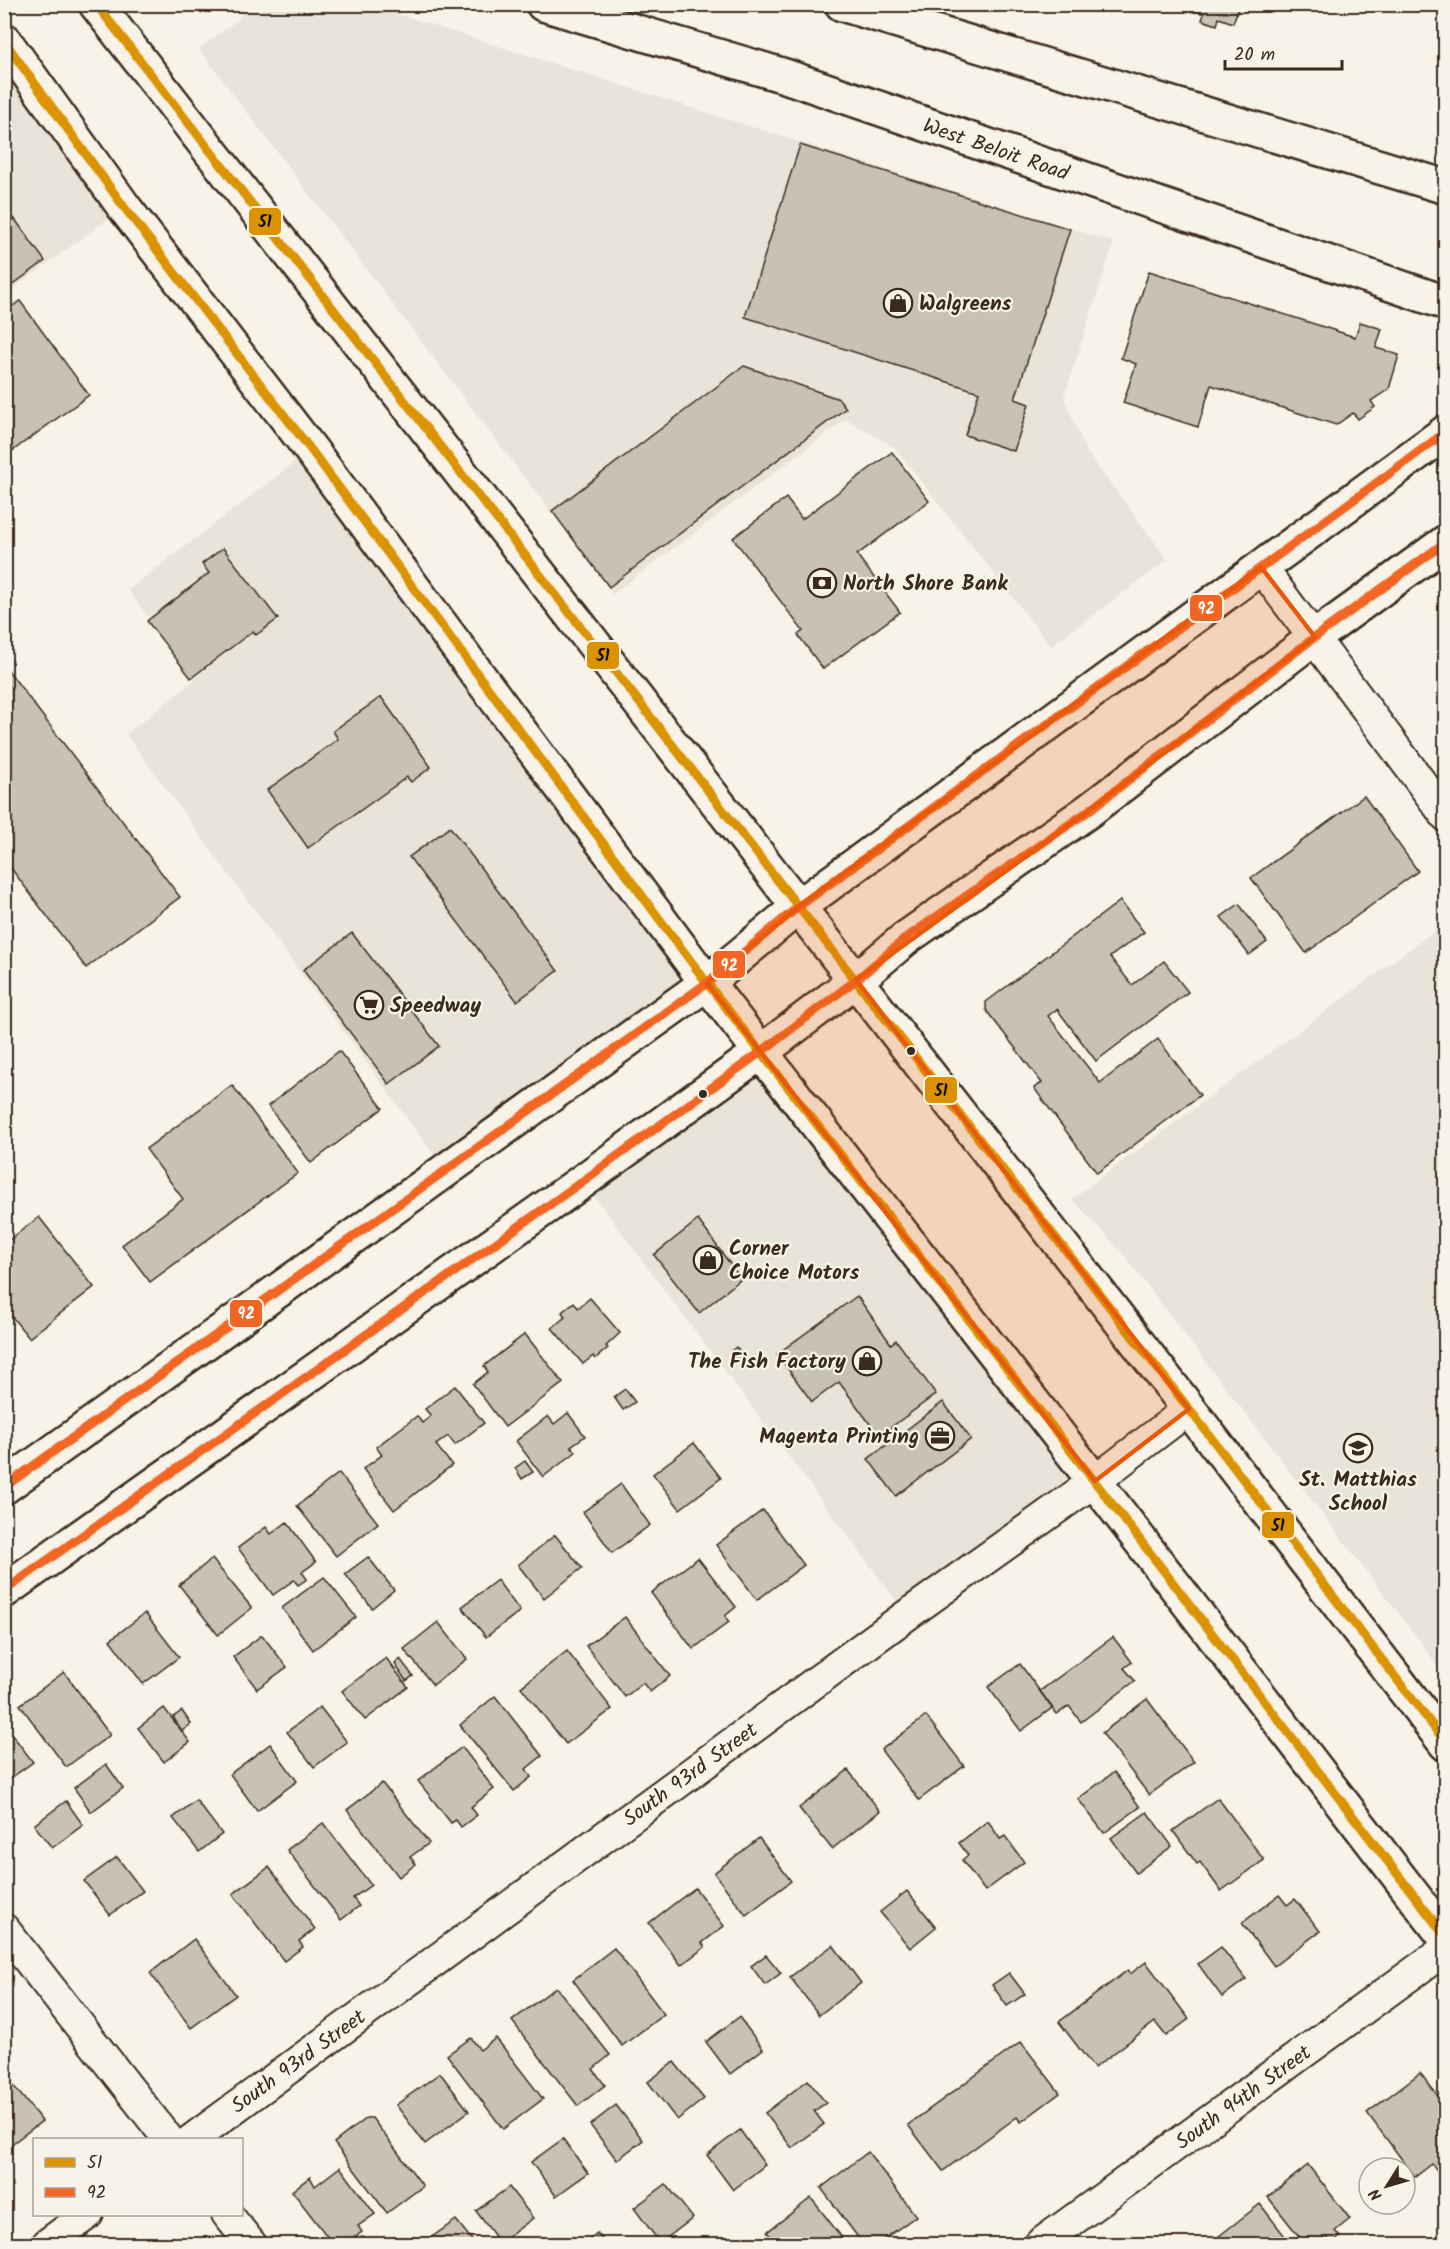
<svg xmlns="http://www.w3.org/2000/svg" width="1450" height="2249" viewBox="0 0 1450 2249" font-family="Kalam,sans-serif">
  <style>
    .built { fill: #e9e4d9 }
    .building { fill: #c8c1b6; stroke: #3b2a1e; stroke-width: 1.5 }
    .lines { fill: none; stroke-linecap: round; stroke-linejoin: round }
    .minor-casing { stroke: #3b2a1e; stroke-width: 34 }
    .tertiary-casing { stroke: #3b2a1e; stroke-width: 38 }
    .secondary-casing { stroke: #3b2a1e; stroke-width: 38 }
    .minor { stroke: #f7f3e8; stroke-width: 30 }
    .tertiary { stroke: #f7f3e8; stroke-width: 33 }
    .secondary { stroke: #f7f3e8; stroke-width: 33 }
    .bus-1-casing { stroke: #f7f3e8; stroke-width: 14 }
    .bus-2-casing { stroke: #f7f3e8; stroke-width: 14 }
    .bus-1 { stroke: #db9304; stroke-width: 9 }
    .bus-2 { stroke: #f26522; stroke-width: 9 }
    .marked { fill: #e8590c; fill-opacity: 0.2; stroke: #e8590c; stroke-width: 4.5; stroke-linejoin: round }
    .bus-dot { fill: #3b2a1e; stroke: #f7f3e8; stroke-width: 2 }
    .labels { text-anchor: middle; stroke-width: 4.5; stroke-linejoin: round; paint-order: stroke }
    .street-label { font-size: 21px; fill: #3b2a1e; stroke: #f7f3e8 }
    .poi-label { font-size: 21px; font-weight: bold; fill: #3b2a1e; stroke: #f7f3e8; text-anchor: start }
    .line-badge { stroke: #f7f3e8; stroke-width: 2 }
    .badge-label { font-size: 16px; text-anchor: middle; font-weight: bold; fill: #fff }
    .pale-badge-label { font-size: 16px; text-anchor: middle; font-weight: bold; fill: #111 }
  </style>
  <rect width="100%" height="100%" fill="#f7f3e8"/>
  <filter id="ink" filterUnits="userSpaceOnUse"><feTurbulence type="fractalNoise" baseFrequency=".0167" numOctaves="2"/><feDisplacementMap in="SourceGraphic" scale="12" xChannelSelector="R" yChannelSelector="G"/><feConvolveMatrix kernelMatrix="1 2 1 2 8 2 1 2 1" color-interpolation-filters="sRGB"/></filter>
  <g filter="url(#ink)">
    <!-- built -->
    <g class="built">
      <path d="M245 5H369L1114 242 1064 397 1086 451 1168 560 1051 646 895 448 846 419 613 594 199 49 240 18Z"/>
      <path d="M4 44 124 207 5 295H4Z"/>
      <path d="M311 450 707 983 445 1170 126 734 195 680 128 590Z"/>
      <path d="M1445 923V1678L1423 1645 1120 1250 1072 1199Z"/>
      <path d="M761 1052 1095 1481 907 1615 583 1181Z"/>
    </g>
    <!-- building -->
    <g class="building">
      <path d="M1185 4H1240L1233 23 1219 18 1217 25 1202 20 1204 14 1184 7Z"/>
      <path d="M800 145 1070 229 1015 399 1029 404 1014 451 965 435 979 392 745 317Z"/>
      <path d="M14 218 45 261 4 291V225Z"/>
      <path d="M1149 271 1355 337 1360 322 1382 329 1376 348 1399 355 1389 389 1371 401 1375 407 1358 419 1353 413 1336 425 1211 385 1198 427 1123 403 1136 364 1121 358Z"/>
      <path d="M20 301 89 395 4 457V312Z"/>
      <path d="M744 366 839 399 846 408 609 587 552 511Z"/>
      <path d="M892 452 929 501 857 555 900 612 823 669 798 635 803 631 733 538 786 498 802 519Z"/>
      <path d="M223 548 278 619 256 635 253 631 191 678 147 621 209 573 202 564Z"/>
      <path d="M4 665 180 897 86 968 4 859Z"/>
      <path d="M381 697 431 767 411 782 407 777 308 848 267 790 338 739 333 731Z"/>
      <path d="M1364 796 1418 871 1306 953 1251 878Z"/>
      <path d="M450 827 558 971 517 1001 409 857Z"/>
      <path d="M1120 901 1144 932 1110 957 1132 985 1164 961 1188 992 1096 1061 1057 1009 1048 1016 1100 1083 1158 1039 1200 1095 1097 1173 1034 1088 1042 1083 986 1010V1002Z"/>
      <path d="M1239 904 1267 942 1249 955 1221 917Z"/>
      <path d="M352 933 439 1046 389 1084 303 970Z"/>
      <path d="M339 1051 383 1108 311 1163 268 1106Z"/>
      <path d="M232 1085 298 1173 150 1282 122 1245 183 1199 146 1149Z"/>
      <path d="M39 1217 94 1287 29 1338 4 1307V1244Z"/>
      <path d="M698 1220 741 1279 699 1313 654 1255Z"/>
      <path d="M857 1296 891 1344 896 1340 936 1394 879 1436 839 1382 812 1402 777 1354Z"/>
      <path d="M590 1298 620 1333 606 1346 608 1348 595 1359 593 1356 583 1364 552 1328 565 1317 562 1312 574 1302 578 1308Z"/>
      <path d="M525 1334 563 1383 505 1427 473 1384 488 1372 484 1366Z"/>
      <path d="M736 1347 744 1358 738 1362 730 1352Z"/>
      <path d="M455 1386 484 1423 455 1445 448 1436 436 1445 452 1465 394 1510 363 1469 382 1455 376 1447 417 1416 422 1423 431 1416 425 1409Z"/>
      <path d="M625 1389 635 1402 623 1410 614 1397Z"/>
      <path d="M943 1402 971 1439 896 1496 868 1459Z"/>
      <path d="M568 1413 585 1436 571 1446 576 1452 543 1477 516 1441 548 1416 554 1424Z"/>
      <path d="M694 1443 721 1478 680 1509 653 1474Z"/>
      <path d="M525 1461 533 1472 522 1479 515 1468Z"/>
      <path d="M339 1473 378 1523 336 1556 297 1506Z"/>
      <path d="M621 1484 650 1525 612 1553 583 1512Z"/>
      <path d="M763 1510 804 1565 757 1600 716 1545Z"/>
      <path d="M287 1522 316 1562 302 1572 307 1579 298 1585 294 1580 273 1595 238 1548 266 1527 271 1534Z"/>
      <path d="M555 1535 582 1568 544 1598 518 1565Z"/>
      <path d="M368 1557 394 1590 372 1608 345 1574Z"/>
      <path d="M698 1558 736 1607 725 1616 729 1622 693 1649 651 1593Z"/>
      <path d="M212 1559 252 1608 218 1635 179 1585Z"/>
      <path d="M324 1577 356 1617 313 1650 282 1608Z"/>
      <path d="M497 1580 520 1611 486 1637 462 1607Z"/>
      <path d="M145 1613 179 1657 143 1684 110 1640Z"/>
      <path d="M625 1617 670 1676 650 1692 643 1683 625 1697 586 1646Z"/>
      <path d="M438 1622 467 1659 433 1685 404 1649Z"/>
      <path d="M262 1635 287 1667 257 1689 233 1657Z"/>
      <path d="M1113 1637 1132 1662 1124 1668 1135 1681 1081 1722 1069 1706 1057 1714 1040 1691Z"/>
      <path d="M567 1651 612 1709 566 1744 521 1687Z"/>
      <path d="M386 1658 408 1687 365 1720 342 1691Z"/>
      <path d="M400 1659 413 1676 406 1681 395 1664Z"/>
      <path d="M1020 1664 1052 1708 1021 1731 988 1687Z"/>
      <path d="M64 1672 110 1735 66 1767 20 1705Z"/>
      <path d="M495 1696 542 1756 526 1769 531 1777 514 1791 460 1725Z"/>
      <path d="M1147 1699 1194 1762 1149 1795 1102 1733Z"/>
      <path d="M320 1707 347 1742 314 1767 287 1732Z"/>
      <path d="M164 1708 190 1742 164 1762 138 1728Z"/>
      <path d="M182 1711 191 1724 182 1731 173 1717Z"/>
      <path d="M926 1716 964 1766 919 1800 881 1750Z"/>
      <path d="M4 1724 33 1762 4 1783Z"/>
      <path d="M270 1744 297 1781 257 1811 230 1774Z"/>
      <path d="M462 1747 494 1789 471 1807 477 1815 461 1827 456 1820 451 1823 418 1781Z"/>
      <path d="M106 1764 123 1788 91 1812 74 1788Z"/>
      <path d="M848 1770 880 1811 832 1849 799 1808Z"/>
      <path d="M1114 1772 1140 1807 1104 1833 1078 1799Z"/>
      <path d="M382 1783 429 1843 410 1857 416 1864 399 1877 347 1810Z"/>
      <path d="M1218 1798 1264 1860 1221 1891 1200 1862 1197 1864 1173 1831Z"/>
      <path d="M196 1800 222 1834 199 1852 173 1818Z"/>
      <path d="M66 1801 83 1825 52 1848 34 1825Z"/>
      <path d="M1147 1812 1172 1846 1136 1873 1111 1838Z"/>
      <path d="M988 1821 1000 1839 1005 1836 1024 1862 985 1891 962 1860 968 1855 959 1843Z"/>
      <path d="M323 1823 371 1885 353 1898 359 1906 341 1920 287 1850Z"/>
      <path d="M759 1838 791 1881 746 1915 714 1873Z"/>
      <path d="M117 1857 143 1891 110 1915 84 1881Z"/>
      <path d="M269 1867 315 1929 299 1941 303 1947 284 1961 233 1894Z"/>
      <path d="M695 1888 724 1926 702 1943 705 1947 681 1965 649 1923Z"/>
      <path d="M907 1891 936 1927 910 1948 880 1912Z"/>
      <path d="M1279 1895 1287 1905 1295 1899 1320 1931 1274 1966 1242 1923Z"/>
      <path d="M194 1939 236 1995 191 2028 150 1973Z"/>
      <path d="M833 1945 861 1983 819 2015 790 1977Z"/>
      <path d="M1221 1947 1246 1979 1222 1997 1198 1964Z"/>
      <path d="M614 1948 664 2014 622 2046 573 1980Z"/>
      <path d="M766 1955 781 1973 765 1985 751 1966Z"/>
      <path d="M1146 1962 1189 2019 1166 2036 1155 2022 1094 2068 1059 2022 1128 1970 1130 1974Z"/>
      <path d="M1009 1973 1025 1994 1007 2006 992 1985Z"/>
      <path d="M556 1987 610 2055 593 2069 605 2085 578 2106 512 2021Z"/>
      <path d="M739 2017 763 2049 730 2074 706 2042Z"/>
      <path d="M471 2038 480 2050 496 2038 543 2099 503 2129 447 2055Z"/>
      <path d="M1021 2042 1060 2093 1021 2122 1017 2117 943 2171 908 2125Z"/>
      <path d="M674 2062 704 2099 677 2120 648 2082Z"/>
      <path d="M440 2073 469 2111 425 2144 396 2105Z"/>
      <path d="M1420 2073 1446 2106V2181L1432 2164 1415 2177 1367 2113Z"/>
      <path d="M4 2074 42 2121 5 2149 4 2148Z"/>
      <path d="M808 2080 826 2103 814 2111 824 2124 792 2148 765 2113Z"/>
      <path d="M616 2105 643 2140 617 2160 590 2125Z"/>
      <path d="M366 2118H372L423 2186 387 2213 334 2143Z"/>
      <path d="M740 2130 765 2165 733 2190 707 2155Z"/>
      <path d="M563 2139 588 2173 556 2196 531 2162Z"/>
      <path d="M868 2152 916 2216 877 2244H863L821 2188Z"/>
      <path d="M1308 2165 1350 2219 1335 2231 1340 2237 1332 2244 1327 2237 1317 2244H1305L1268 2197Z"/>
      <path d="M340 2167 375 2214 358 2226 362 2232 345 2244 341 2239 333 2244 292 2191 310 2177 315 2186Z"/>
      <path d="M666 2184 693 2218 660 2243 634 2208Z"/>
      <path d="M509 2187 533 2218 500 2243 476 2211Z"/>
      <path d="M811 2198 847 2244H776L767 2232Z"/>
      <path d="M1260 2204 1291 2244H1226L1219 2236Z"/>
      <path d="M456 2220 475 2244H422Z"/>
      <path d="M597 2233 606 2244H583Z"/>
    </g>
    <g class="lines">
      <!-- minor casing -->
      <g class="minor-casing">
        <g id="minor">
          <path d="M1261 567 1446 816"/>
          <path d="M4 1929 169 2140"/>
          <path d="M191 2140 907 1615 1095 1481 1189 1409"/>
          <path d="M227 2214 251 2244"/>
          <path d="M47 2244 88 2214"/>
          <path d="M1040 2244 1446 1949"/>
        </g>
      </g>
      <!-- tertiary casing -->
      <g class="tertiary-casing">
        <g id="tertiary">
          <path d="M4 1487 707 983"/>
          <path d="M4 1591 583 1181 761 1052"/>
        </g>
      </g>
      <!-- secondary casing -->
      <g class="secondary-casing">
        <g id="secondary">
          <path d="M96 4 1189 1409 1446 1744"/>
          <path d="M543 4 785 76 1446 303"/>
          <path d="M842 4 1446 187"/>
          <path d="M4 40 124 207 311 450 707 983 1123 1518 1446 1938"/>
          <path d="M707 983 798 907 1446 432"/>
          <path d="M761 1052 856 980 906 938 1087 812 1315 637 1446 542"/>
        </g>
      </g>
      <!-- minor -->
      <use href="#minor" class="minor"/>
      <!-- tertiary -->
      <use href="#tertiary" class="tertiary"/>
      <!-- secondary -->
      <use href="#secondary" class="secondary"/>
      <!-- bus-1 casing -->
      <g class="bus-1-casing">
        <g id="bus-1">
          <path d="M96 4 1189 1409 1446 1743"/>
          <path d="M4 41 124 207 311 450 707 983 1123 1518 1446 1937"/>
        </g>
      </g>
      <!-- bus-2 casing -->
      <g class="bus-2-casing">
        <g id="bus-2">
          <path d="M4 1487 707 983 798 907 1446 432"/>
          <path d="M4 1591 583 1181 761 1052 856 980 906 938 1087 812 1315 637 1446 542"/>
        </g>
      </g>
      <!-- bus-1 -->
      <use href="#bus-1" class="bus-1"/>
      <!-- bus-2 -->
      <use href="#bus-2" class="bus-2"/>
    </g>
  </g>
  <!-- marked area -->
  <path class="marked" d="M1261 567 1315 637 1087 812 856 980 1189 1409 1095 1481 707 983 798 907Z"/>
  <!-- icons -->
  <defs>
    <g id="shop-ring" transform="scale(1.5)"><circle r="9.5" fill="#f7f3e8" stroke="#3b2a1e" stroke-width="1.5"/><path d="M-5-2.5h2.3a2.7 3.5 0 0 1 5.4 0H5L5.5 6h-11ZM-1.5-2.5h3a1.5 2.3 0 0 0-3 0Z" fill="#3b2a1e"/></g>
    <g id="bank-ring" transform="scale(1.5)"><circle r="9.5" fill="#f7f3e8" stroke="#3b2a1e" stroke-width="1.5"/><path d="M-6-4H6V4H-6ZM0-2.3a2.3 2.3 0 1 0 0 4.6a2.3 2.3 0 1 0 0-4.6Z" fill="#3b2a1e"/></g>
    <g id="supermarket-ring" transform="scale(1.5)"><circle r="9.5" fill="#f7f3e8" stroke="#3b2a1e" stroke-width="1.5"/><path d="M-6-5.5h2.5l.6 2H6L4.5 2H-2.5L-4.4-4H-6ZM-1.5 3.2a1.3 1.3 0 1 0 .1 0ZM3 3.2a1.3 1.3 0 1 0 .1 0Z" fill="#3b2a1e"/></g>
    <g id="office-ring" transform="scale(1.5)"><circle r="9.5" fill="#f7f3e8" stroke="#3b2a1e" stroke-width="1.5"/><path d="M-6-3h4V-5.5h4V-3h4V5H-6ZM-1-4.5V-3h2v-1.5ZM-6 0V1H6V0Z" fill="#3b2a1e"/></g>
    <g id="school-ring" transform="scale(1.5)"><circle r="9.5" fill="#f7f3e8" stroke="#3b2a1e" stroke-width="1.5"/><path d="M0-5L7-2L0 1L-7-2ZM-4 1L0 2.5L4 1V4Q0 6-4 4Z" fill="#3b2a1e"/></g>
  </defs>
  <g fill-rule="evenodd">
    <use href="#shop-ring" x="898" y="303"/>
    <use href="#bank-ring" x="822" y="583"/>
    <use href="#supermarket-ring" x="369" y="1005"/>
    <use href="#shop-ring" x="708" y="1260"/>
    <use href="#shop-ring" x="867" y="1361"/>
    <use href="#office-ring" x="940" y="1436"/>
    <use href="#school-ring" x="1358" y="1448"/>
  </g>
  <!-- markers -->
  <g class="bus-dot">
    <circle cx="911" cy="1051" r="5"/>
    <circle cx="703" cy="1094" r="5"/>
  </g>
  <g class="labels">
    <!-- street labels -->
    <g class="street-label">
      <text transform="translate(996 149) rotate(19)" y="7">West Beloit Road</text>
      <text transform="translate(690 1774) rotate(-36)" y="7">South 93rd Street</text>
      <text transform="translate(298 2061) rotate(-36)" y="7">South 93rd Street</text>
      <text transform="translate(1243 2097) rotate(-36)" y="7">South 94th Street</text>
    </g>
    <!-- poi labels -->
    <g class="poi-label">
      <text x="919" y="310">Walgreens</text>
      <text x="843" y="590">North Shore Bank</text>
      <text x="390" y="1012">Speedway</text>
      <text x="729" y="1255">Corner<tspan x="729" dy="24">Choice Motors</tspan></text>
      <text x="846" y="1368" text-anchor="end">The Fish Factory</text>
      <text x="919" y="1443" text-anchor="end">Magenta Printing</text>
      <text x="1358" y="1486" text-anchor="middle">St. Matthias<tspan x="1358" dy="24">School</tspan></text>
    </g>
  </g>
  <g class="line-badge">
    <rect x="248" y="207" width="34" height="29" rx="6" fill="#db9304"/>
    <rect x="1189" y="594" width="34" height="28" rx="6" fill="#f26522"/>
    <rect x="586" y="641" width="34" height="29" rx="6" fill="#db9304"/>
    <rect x="712" y="950" width="34" height="29" rx="6" fill="#f26522"/>
    <rect x="924" y="1076" width="34" height="28" rx="6" fill="#db9304"/>
    <rect x="229" y="1299" width="34" height="29" rx="6" fill="#f26522"/>
    <rect x="1261" y="1511" width="34" height="28" rx="6" fill="#db9304"/>
  </g>
  <g class="badge-label">
    <text x="1206" y="614">92</text>
    <text x="729" y="971">92</text>
    <text x="246" y="1319">92</text>
  </g>
  <g class="pale-badge-label">
    <text x="265" y="227">51</text>
    <text x="603" y="661">51</text>
    <text x="941" y="1096">51</text>
    <text x="1278" y="1531">51</text>
  </g>
  <!-- margin -->
  <rect width="1450" height="2249" fill="none" stroke="#f7f3e8" stroke-width="24"/>
  <rect x="12" y="12" width="1426" height="2225" fill="none" stroke="#3b2a1e" stroke-width="2" filter="url(#ink)"/>
  <!-- legend -->
  <rect x="33" y="2138" width="210" height="78" fill="#f7f3e8" stroke="#aca397" stroke-width="1.5"/>
  <rect x="45" y="2158" width="30" height="9" fill="#db9304" stroke="#aca397" stroke-width="1.5"/>
  <text x="87" y="2168" font-size="18" fill="#3b2a1e">51</text>
  <rect x="45" y="2188" width="30" height="9" fill="#f26522" stroke="#aca397" stroke-width="1.5"/>
  <text x="87" y="2198" font-size="18" fill="#3b2a1e">92</text>
  <!-- north arrow -->
  <g transform="translate(1387 2186) rotate(233)"><circle r="28" fill="#f7f3e8" stroke="#aca397" stroke-width="1.5"/>
  <path d="M0-4.5L10 22L0 15L-10 22Z" fill="#3b2a1e"/>
  <text y="-9" font-size="16" font-weight="bold" text-anchor="middle" fill="#3b2a1e">N</text>
  </g>
  <!-- scale -->
  <path d="M1225 60v9h117v-9" fill="none" stroke="#3b2a1e" stroke-width="3"/>
  <text x="1234" y="60" font-size="18" fill="#3b2a1e" stroke="#f7f3e8" stroke-width="4.5" paint-order="stroke">20 m</text>
</svg>
